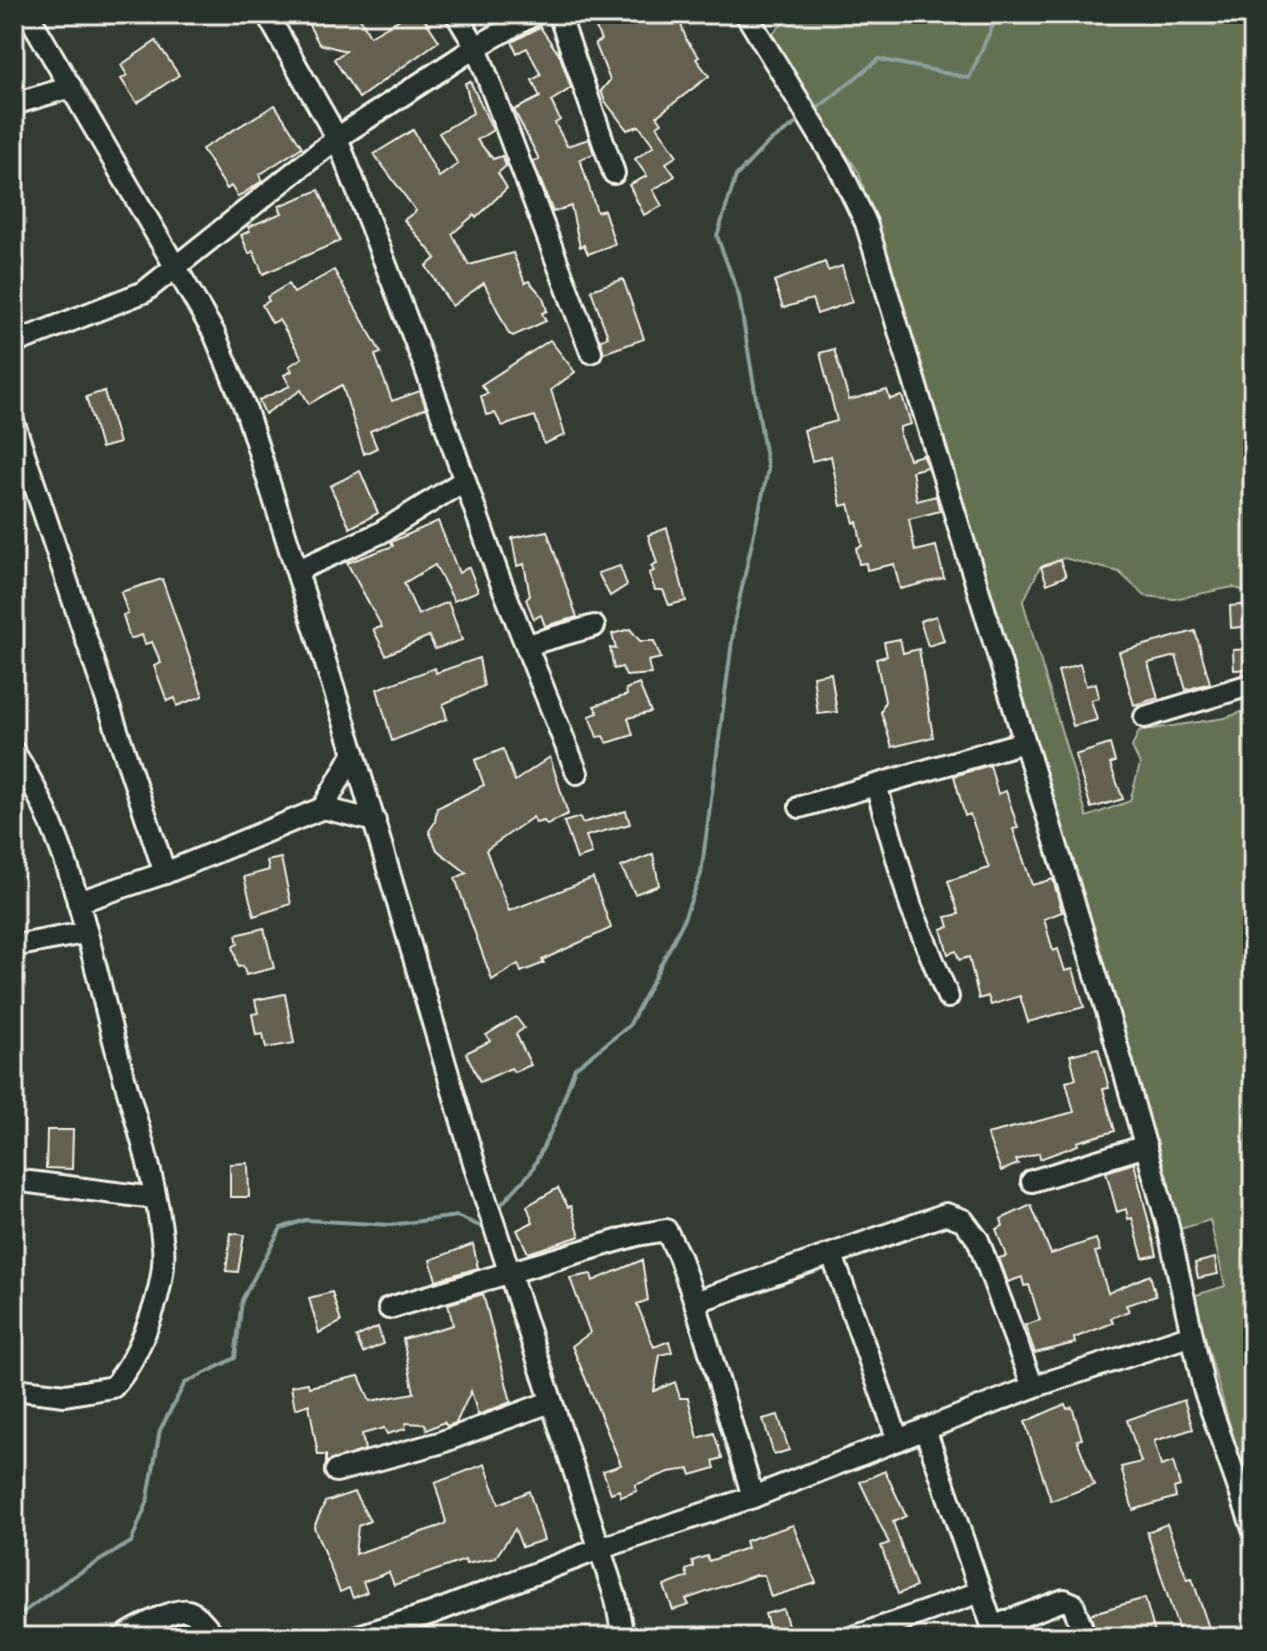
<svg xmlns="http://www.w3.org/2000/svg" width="1267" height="1651" viewBox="0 0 1267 1651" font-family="'Shantell Sans',sans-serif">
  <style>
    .green { fill: #647152; stroke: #acb19d; stroke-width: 2 }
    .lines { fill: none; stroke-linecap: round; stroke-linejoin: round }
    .stream { stroke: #8ca09d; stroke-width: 4 }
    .building { fill: #64614d; stroke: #f4f1e8; stroke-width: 2 }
    .minor-casing { stroke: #f4f1e8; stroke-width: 26 }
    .minor { stroke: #26332d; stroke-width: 20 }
  </style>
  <rect width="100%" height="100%" fill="#323c33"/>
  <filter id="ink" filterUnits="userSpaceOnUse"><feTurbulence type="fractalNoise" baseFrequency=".0125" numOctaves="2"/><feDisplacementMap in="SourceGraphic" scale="16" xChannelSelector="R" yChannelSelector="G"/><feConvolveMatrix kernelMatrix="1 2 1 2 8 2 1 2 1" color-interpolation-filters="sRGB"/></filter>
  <g filter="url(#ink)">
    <!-- green -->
    <path class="green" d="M792 14H1253V594L1233 587 1174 599 1145 596 1119 572 1064 558 1040 567 1023 602 1087 817 1130 801 1140 764 1132 747 1139 731 1225 718 1253 708V1506L1193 1296 1225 1286 1210 1220 1174 1231 859 173 768 38Z"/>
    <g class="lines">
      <!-- stream -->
      <g class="stream">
        <path d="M814 111 879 59 969 78 998 14"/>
        <path d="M497 1209 531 1172 555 1123 575 1068 629 1026 682 924 701 874 735 619 768 470 739 296 717 236 736 176 768 143 804 118"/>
        <path d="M14 1619 69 1579 131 1542 147 1503 160 1430 185 1383 235 1358 242 1300 281 1228 305 1220 391 1225 457 1216 482 1227 486 1222"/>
      </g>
    </g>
    <!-- building -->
    <g class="building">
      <path d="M303 14H358L370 36 409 14H421L439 41 359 98 334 59 346 51 319 44Z"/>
      <path d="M590 14H677L687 41 699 57 696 59 709 76 657 116 662 123 657 126 677 156 666 163 675 176 653 190 662 206 644 215 629 185 647 176 635 159 654 146 639 126 627 130 605 101 601 91 610 80 595 43 601 40Z"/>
      <path d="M540 27 560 56 571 88 551 101 560 120 555 123 567 146 589 139 594 154 580 159 597 212 604 210 615 244 588 254 584 245 580 247 571 206 553 212 533 161 539 159 514 110 540 97 532 80 541 75 527 48 517 53 512 42Z"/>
      <path d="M156 41 179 75 137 103 121 79 127 75 121 65Z"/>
      <path d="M470 81 493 130 477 140 493 159 502 156 506 166 498 173 507 188 476 218 474 215 452 234 469 265 513 253 525 283 529 281 543 297 547 311 542 313 546 321 513 336 509 334 484 283 452 306 426 266 436 258 404 220 416 211 374 154 413 130 439 177 458 164 439 133 473 113 465 83Z"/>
      <path d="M275 105 302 147 259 175 262 181 238 197 231 186 227 189 202 149Z"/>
      <path d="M319 190 340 241 263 274 253 251 249 254 241 235 250 231 248 227 282 213 279 206Z"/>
      <path d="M825 262 828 271 842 266 852 302 817 314 812 299 783 308 774 281Z"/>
      <path d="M334 270 381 353 375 355 392 401 420 391 426 408 370 431 377 448 364 454 342 385 309 404 301 390 265 414 259 400 290 386 284 375 292 371 289 366 302 358 279 320 272 323 262 305 269 301 267 297 288 284 294 293Z"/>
      <path d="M623 279 644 339 604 353 600 340 608 337 591 290Z"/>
      <path d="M550 340 575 372 551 390 565 435 544 444 535 416 502 426 495 413 486 415 481 396 488 393 481 385Z"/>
      <path d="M834 349 849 400 887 390 890 399 902 396 911 424 900 427V436L909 459 923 455 927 467 912 471 917 501 936 496 940 511 909 519 915 551 936 546 944 578 900 589 894 564 867 570 866 563 859 564 856 548 862 546 857 522 854 523 849 504 841 506 831 456 812 461 804 430 837 421 820 353Z"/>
      <path d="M104 391 119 443 101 448 86 397Z"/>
      <path d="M360 471 378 513 350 528 330 486Z"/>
      <path d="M438 521 459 573 469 567 478 591 454 601 435 565 404 583 418 615 448 602 462 640 435 649 429 636 386 655 373 629 382 627 347 563 393 546 391 542Z"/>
      <path d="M667 528 686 601 669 605 663 590H655L649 573 654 571 651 566 657 563 648 535Z"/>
      <path d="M547 531 577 617 545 626 541 615 534 619 526 599 530 596 524 564 517 566 512 538Z"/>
      <path d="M1060 560 1066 576 1047 584 1041 567Z"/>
      <path d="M620 566 627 585 610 596 598 573Z"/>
      <path d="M162 579 203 696 177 706 175 698 167 701 154 666 161 663 152 642 145 644 142 635 130 639 123 615 128 614 121 592Z"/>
      <path d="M1253 604V626L1231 628 1230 606Z"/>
      <path d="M936 616 944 641 928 646 920 621Z"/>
      <path d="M630 629 640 641H654L661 658 648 661 651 674 626 676 622 667 614 669 610 648 616 649 612 634Z"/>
      <path d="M1195 631 1210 683 1186 690 1176 656 1148 663 1158 698 1134 705 1119 652Z"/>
      <path d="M900 639 903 653 919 649 933 737 892 747 881 712 885 701 876 659 887 656 884 642Z"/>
      <path d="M1253 649V669L1234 670 1233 650Z"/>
      <path d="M479 658 484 686 443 704 447 719 392 741 377 689 435 668 436 673Z"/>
      <path d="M1080 664 1086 686 1096 683 1099 698 1091 700 1097 720 1073 726 1058 671Z"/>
      <path d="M831 673 837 712 818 714 813 676Z"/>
      <path d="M639 684 651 712 628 718 633 735 607 743 603 736 597 737 589 716 598 713 594 706 627 695 626 689Z"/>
      <path d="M1110 744 1115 762 1110 764 1123 799 1091 808 1075 755Z"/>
      <path d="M503 749 515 781 550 757 568 814 547 825 544 821 536 823 533 817 486 850 509 911 593 878 611 928 542 960 544 963 521 972 518 964 492 980 455 878 467 873 437 850 429 831 435 822 437 808 484 785 475 760Z"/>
      <path d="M990 765 998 794 1006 791 1018 828 1013 829 1032 885 1053 879 1062 912 1044 919 1053 951 1058 949 1065 971 1073 969 1084 1007 1028 1022 1020 996 991 1005 988 996 979 999 969 957 959 960 956 951 948 954 941 929 949 927 946 917 959 914 948 881 989 868 970 814 965 816 954 776Z"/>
      <path d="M626 811 630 824 586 836 592 854 577 859 564 822 580 817 582 823Z"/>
      <path d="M653 854 659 885 635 894 621 867Z"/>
      <path d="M281 858 291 904 254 916 244 877 269 870 267 861Z"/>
      <path d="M264 928 274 968 246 975 243 966 238 967 233 946 238 944 236 935Z"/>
      <path d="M285 994 294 1043 266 1048 263 1034 256 1035 252 1014 258 1013 255 1000Z"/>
      <path d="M516 1017 524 1028 516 1034 531 1065 514 1072 511 1068 480 1082 466 1053 490 1041 486 1035Z"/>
      <path d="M1098 1048 1109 1088 1103 1089 1115 1131 1077 1142 1078 1145 1040 1159 1039 1153 1016 1160 1018 1164 1001 1171 987 1134 1074 1112 1066 1082 1076 1079 1070 1055Z"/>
      <path d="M47 1130H73L72 1169 46 1168Z"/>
      <path d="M248 1163 249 1197H230V1164Z"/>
      <path d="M1134 1163 1157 1255 1143 1258 1132 1218 1128 1219 1126 1209 1117 1212 1106 1172Z"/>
      <path d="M558 1188 568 1207 571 1206 580 1236 528 1253 517 1230 533 1222 527 1206Z"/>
      <path d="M1031 1205 1051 1254 1096 1239 1100 1251 1095 1252 1108 1293 1150 1275 1156 1296 1126 1305 1129 1311 1111 1318 1113 1323 1074 1338 1075 1343 1035 1353 1025 1325 1040 1320 1029 1285 1024 1286 1022 1277 1008 1282 999 1258 1006 1256 996 1229 1003 1226 1001 1219Z"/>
      <path d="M231 1233 244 1235 238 1272 226 1271Z"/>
      <path d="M473 1244 478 1268 436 1280 430 1260Z"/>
      <path d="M1215 1258 1218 1274 1198 1278 1195 1263Z"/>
      <path d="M642 1260 648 1300 637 1304 654 1347 669 1341 672 1352 660 1355 654 1391 675 1382 680 1398H688L698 1438 714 1433 722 1458 713 1461 715 1468 691 1475 689 1469 669 1472 635 1485 637 1491 621 1497 619 1490 611 1493 603 1471 621 1465 572 1346 590 1333 570 1278 591 1274 593 1281Z"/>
      <path d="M332 1292 341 1322 319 1333 309 1298Z"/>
      <path d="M483 1294 511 1402 478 1415 471 1391 456 1423 447 1426 444 1422 427 1430 425 1424 406 1423 405 1429 387 1434 384 1428 362 1434 365 1450 326 1463V1455H318L309 1404 295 1409 291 1386 308 1383 309 1387 359 1376 370 1401 414 1393 403 1339 453 1325 448 1304Z"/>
      <path d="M378 1327 383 1344 363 1353 356 1337Z"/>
      <path d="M1184 1400 1193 1429 1154 1441 1161 1466 1173 1462 1180 1486 1174 1488 1176 1497 1133 1510 1121 1467 1141 1462 1127 1420Z"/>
      <path d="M1065 1404 1067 1409 1072 1407 1082 1439 1077 1440 1094 1485 1051 1501 1025 1422Z"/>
      <path d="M778 1415 789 1450 774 1455 763 1419Z"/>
      <path d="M485 1464 499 1504 529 1491 544 1540 522 1547 515 1529 495 1558 466 1564 465 1560 394 1585 389 1572 363 1582 367 1592 353 1598 349 1588 340 1592 314 1527 325 1502 354 1492 370 1521 358 1526 355 1554 443 1525 446 1522 435 1483Z"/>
      <path d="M885 1471 906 1516 893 1522 916 1587 898 1594 881 1546 889 1543 860 1482Z"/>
      <path d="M1167 1524 1187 1579 1192 1578 1212 1637H1181L1147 1532Z"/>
      <path d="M793 1525 816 1583 771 1597 764 1575H756L686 1599 689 1605 673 1610 664 1586 688 1577 686 1570 694 1567 692 1561 707 1556 709 1561 747 1548 745 1541Z"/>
      <path d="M1145 1598 1156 1637H1098L1090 1614Z"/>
      <path d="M783 1609 792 1637H772L765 1614Z"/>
    </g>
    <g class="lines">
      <!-- minor casing -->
      <g class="minor-casing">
        <g id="minor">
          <path d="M28 14 214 333 246 410 354 753 477 1173 616 1599 623 1637"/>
          <path d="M267 14 337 138 424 364 498 575 577 773"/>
          <path d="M456 14 476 47 591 352"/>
          <path d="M559 14 614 173"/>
          <path d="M746 14 840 169 866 223 1107 1011 1167 1222 1204 1389 1253 1529"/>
          <path d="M14 104 71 87"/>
          <path d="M14 343 144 292 337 138 476 47 535 14"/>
          <path d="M14 424 165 873"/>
          <path d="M298 570 380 533 465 480"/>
          <path d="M527 645 594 626"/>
          <path d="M1145 717 1253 684"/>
          <path d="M14 752C72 842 91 954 118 1056 135 1118 157 1182 163 1246 167 1286 140 1357 113 1387L65 1395 14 1389"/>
          <path d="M876 785 911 907 948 997"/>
          <path d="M800 807 1024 742"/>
          <path d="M323 808 354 753"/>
          <path d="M78 902 165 873 323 808 375 821"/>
          <path d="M14 946 84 933"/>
          <path d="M14 1180 154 1198"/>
          <path d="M1032 1181 1146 1146"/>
          <path d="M832 1255 898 1440"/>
          <path d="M695 1302 946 1214 963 1220 978 1240 1033 1387"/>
          <path d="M389 1308 637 1235 666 1230 679 1256 695 1302 753 1497"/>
          <path d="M925 1429 996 1637"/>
          <path d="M336 1471 439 1443 550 1402"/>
          <path d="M992 1627 1064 1600 1073 1604 1085 1637"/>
          <path d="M123 1637C134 1630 175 1607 188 1611 198 1613 209 1630 216 1637"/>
          <path d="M355 1637 432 1613 599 1549 753 1497 1033 1387 1192 1335"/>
          <path d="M854 1637 980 1592"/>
        </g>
      </g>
      <!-- minor -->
      <use href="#minor" class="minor"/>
    </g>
  </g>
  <!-- margin -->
  <rect width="1267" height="1651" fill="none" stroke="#26332d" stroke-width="48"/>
  <rect x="24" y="24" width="1219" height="1603" fill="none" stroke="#f4f1e8" stroke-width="3" filter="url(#ink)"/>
</svg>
